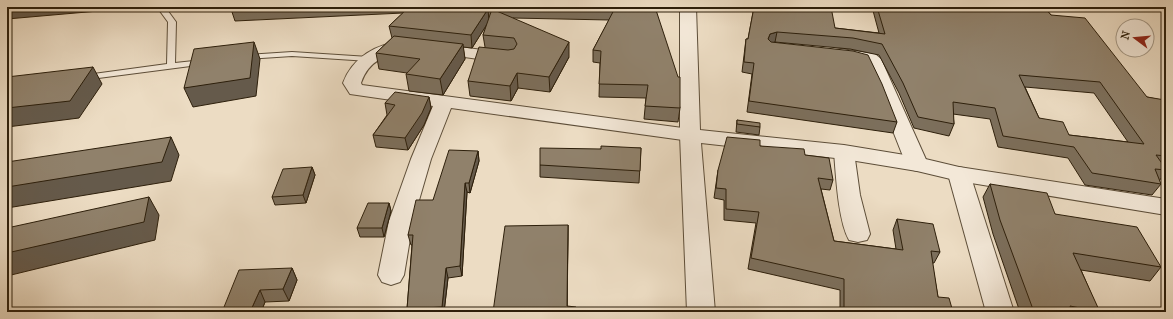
<svg xmlns="http://www.w3.org/2000/svg" width="1173" height="319" viewBox="0 0 1173 319" font-family="'IM FELL French Canon',serif">
  <style>
    .lines { fill: none; stroke-linecap: round; stroke-linejoin: round }
    .service-casing { stroke: #5d4e39; stroke-width: 2 }
    .minor-casing { stroke: #5d4e39; stroke-width: 2 }
    .tertiary-casing { stroke: #5d4e39; stroke-width: 2 }
    .service { fill: #f3e8d8; fill-rule: evenodd }
    .minor { fill: #f3e8d8; fill-rule: evenodd }
    .tertiary { fill: #f3e8d8; fill-rule: evenodd }
    .wall { fill: #7c6f5c; stroke: #2d1f0b; fill-rule: evenodd }
    .shaded-wall { fill: #655a4b; stroke: #2d1f0b }
    .building { fill: #90816b; stroke: #2d1f0b; fill-rule: evenodd }
  </style>
  <rect width="100%" height="100%" fill="#ecdcc3"/>
  <filter id="stains"><feTurbulence type="fractalNoise" baseFrequency=".005" numOctaves="4"/><feColorMatrix values="0 0 0 0 .2 0 0 0 0 .09 0 0 0 0 .02 0 0 0 .5 -.17"/></filter>
  <radialGradient id="worn" r=".72"><stop offset=".6" stop-color="#630" stop-opacity="0"/><stop offset="1" stop-color="#630" stop-opacity=".3"/></radialGradient>
  <g class="lines">
    <!-- service casing -->
    <g class="service-casing">
      <g id="service">
        <path d="M157 7H165L176 22 175 63 203 60H206V64L83 80 82 78 83 76 86 75 167 64 168 22Z"/>
        <path d="M292 52 369 57 373 59 369 61 292 56 247 59 243 57 247 55Z"/>
      </g>
    </g>
    <!-- minor casing -->
    <g class="minor-casing">
      <g id="minor">
        <path d="M403 41 409 43 411 46 409 49C387 55 369 59 361 83L362 85 690 129 697 131 700 135 697 139 690 141 451 108 431 159 413 221 404 275 400 282 391 285 382 282 378 275 389 221 411 159 433 106 350 94 343 83C353 57 376 44 403 41Z"/>
        <path d="M436 44 506 53 512 54 514 58 512 62 506 63 430 52 428 49 430 46Z"/>
        <path d="M841 49 875 54 881 59 928 164 924 169 917 171 910 169 906 164 867 65 864 62 835 58 833 54 835 50Z"/>
        <path d="M844 146 851 148 854 152 860 195 870 234 867 240 858 242 849 240C838 220 836 176 834 152L837 148Z"/>
        <path d="M959 167 967 169 970 174 1014 312H986L948 174 951 169Z"/>
      </g>
    </g>
    <!-- tertiary casing -->
    <g class="tertiary-casing">
      <path id="tertiary" d="M680 7H696L700 130 844 145 917 157 959 167 1166 199V215L959 181 917 171 844 159 701 143 715 312H687L680 135Z"/>
    </g>
    <!-- service -->
    <use href="#service" class="service"/>
    <!-- minor -->
    <use href="#minor" class="minor"/>
    <!-- tertiary -->
    <use href="#tertiary" class="tertiary"/>
  </g>
  <!-- wall -->
  <g class="wall">
    <path d="M233 7H655L680 108 678 122 644 119 646 98 599 97 600 63 593 62V50L609 20 513 18 569 57 550 92 518 88 511 101 470 96 468 81 485 47 483 35 487 24 472 48 463 47 465 59 443 95 409 91 406 74 407 73 379 69 376 53 392 38 389 26 403 13 235 21 231 9Z"/>
    <path d="M754 7 835 28 879 33 872 7H1044L1051 15 1147 97 1166 101V168H1165L1166 172 1159 181 1161 184 1152 195 1085 185 1068 158 998 147 990 119 953 114 954 124 949 136 914 128 899 93 879 55 850 49 775 42 772 43 897 122 893 133 747 112 752 74 742 72 746 39H748ZM1025 87 1094 93 1128 142 1069 135 1039 118Z"/>
    <path d="M429 97 431 108 424 125 408 150 376 147 373 135 387 115 385 103Z"/>
    <path d="M737 120 760 127 759 135 736 132Z"/>
    <path d="M760 146 805 155 833 180 830 190 821 189 834 241 896 249 893 230 897 219 940 252 934 263H932L938 297 953 312H840V290L748 269 756 223 724 220V200L714 198 718 170Z"/>
    <path d="M641 148 639 183 540 177V165L601 149Z"/>
    <path d="M478 151 479 161 470 193 467 192 462 276 448 278 444 312H408L407 309 412 245H411L408 235 433 200Z"/>
    <path d="M312 167 315 175 306 203 275 205 272 197Z"/>
    <path d="M990 184 1055 214 1161 267 1150 281 1081 270 1099 312H1020L993 234 983 197Z"/>
    <path d="M389 203 391 211 384 237H360L357 228Z"/>
    <path d="M292 268 297 280 289 301 265 302 261 312H222Z"/>
  </g>
  <!-- shaded-wall -->
  <g class="shaded-wall">
    <path d="M7 7H144L7 19Z"/>
    <path d="M488 9 489 21 472 48 471 35Z"/>
    <path d="M777 32 775 42 768 44V39L770 34Z"/>
    <path d="M254 42 260 59 256 96 193 107 184 88Z"/>
    <path d="M569 42V57L550 92 549 77Z"/>
    <path d="M463 44 465 59 443 95 440 79Z"/>
    <path d="M93 67 102 84 79 118 7 127V108Z"/>
    <path d="M517 73 518 88 511 101 510 86Z"/>
    <path d="M429 97 431 108 424 125 408 150 405 138Z"/>
    <path d="M171 137 179 155 171 181 7 208V187Z"/>
    <path d="M478 151 479 161 470 193 469 183Z"/>
    <path d="M312 167 315 175 306 203 303 195Z"/>
    <path d="M465 183 467 192 462 276 460 266Z"/>
    <path d="M149 197 159 215 155 240 7 276V253Z"/>
    <path d="M389 203 391 211 384 237 382 228Z"/>
    <path d="M568 225V240L567 312V306Z"/>
    <path d="M292 268 297 280 289 301 283 289Z"/>
    <path d="M446 268 448 278 444 312H443L442 307Z"/>
    <path d="M260 290 265 302 261 312H250Z"/>
  </g>
  <!-- building -->
  <g class="building">
    <path d="M233 7H281L231 9Z"/>
    <path d="M409 7H482L488 9 471 35 389 26Z"/>
    <path d="M537 7H655L678 77H680V108L645 106 648 85 599 84 601 51 593 50 615 8Z"/>
    <path d="M754 7H831L835 28 885 34 877 7H1044L1051 15 1085 18 1147 97 1165 100 1166 101V156L1156 155 1166 169V170L1155 169 1161 184 1092 173 1074 147 1003 136 995 108 953 102 954 124 918 117 903 83 882 44 853 38 777 32 770 34 768 39 771 42 853 51 868 55 882 84 897 122 749 101 754 63 744 62 746 39H748ZM1019 75 1100 82 1144 144 1069 135 1063 122 1039 118Z"/>
    <path d="M492 9 569 42 549 77 517 73 510 86 468 81 479 47 508 50 514 49 517 44 514 38 483 35Z"/>
    <path d="M394 36 463 44 440 79 406 74 420 59 376 53Z"/>
    <path d="M254 42 250 78 184 88 194 49Z"/>
    <path d="M93 67 70 101 7 108V77Z"/>
    <path d="M395 92 429 97 422 113 405 138 373 135 395 105 385 103Z"/>
    <path d="M737 120 760 123V127L737 124Z"/>
    <path d="M171 137 162 162 7 187V162Z"/>
    <path d="M727 137 760 140V146L804 149 805 155 829 158 833 180 818 178 834 241 903 250 897 219 933 224 940 252 931 251 938 297 949 298 953 312H844V279L751 258 759 212 726 209V189L716 188 718 170Z"/>
    <path d="M601 146 641 148 640 171 540 165V148L601 149Z"/>
    <path d="M449 150 478 151 469 183H465L460 266 446 268 442 307 407 309 413 235H408L416 200H433Z"/>
    <path d="M312 167 303 195 272 197 283 169Z"/>
    <path d="M990 184 1047 193 1055 214 1137 227 1161 267 1073 253 1100 312 1070 306 1072 312H1034L1000 220Z"/>
    <path d="M149 197 144 222 7 253V228Z"/>
    <path d="M368 203H389L382 228H357Z"/>
    <path d="M568 225 567 306 576 307V312H493L505 226Z"/>
    <path d="M292 268 283 289 260 290 250 312H222L239 270Z"/>
  </g>
  <!-- margin -->
  <rect width="1173" height="319" fill="none" stroke="#ecdcc3" stroke-width="24"/>
  <rect x="8" y="8" width="1157" height="303" fill="none" stroke="#2d1f0b" stroke-width="2"/>
  <rect x="12" y="12" width="1149" height="295" fill="none" stroke="#2d1f0b"/>
  <!-- north arrow -->
  <g transform="translate(1135 38) rotate(286)"><circle r="19" fill="#f3e8d8" stroke="#a49886"/>
  <path d="M0-3L7 15L0 10L-7 15Z" fill="#8f2418"/>
  <text y="-6" font-size="11" font-weight="bold" text-anchor="middle" fill="#2d1f0b">N</text>
  </g>
  <rect width="100%" height="100%" filter="url(#stains)"/>
  <rect width="100%" height="100%" fill="url(#worn)"/>
</svg>
